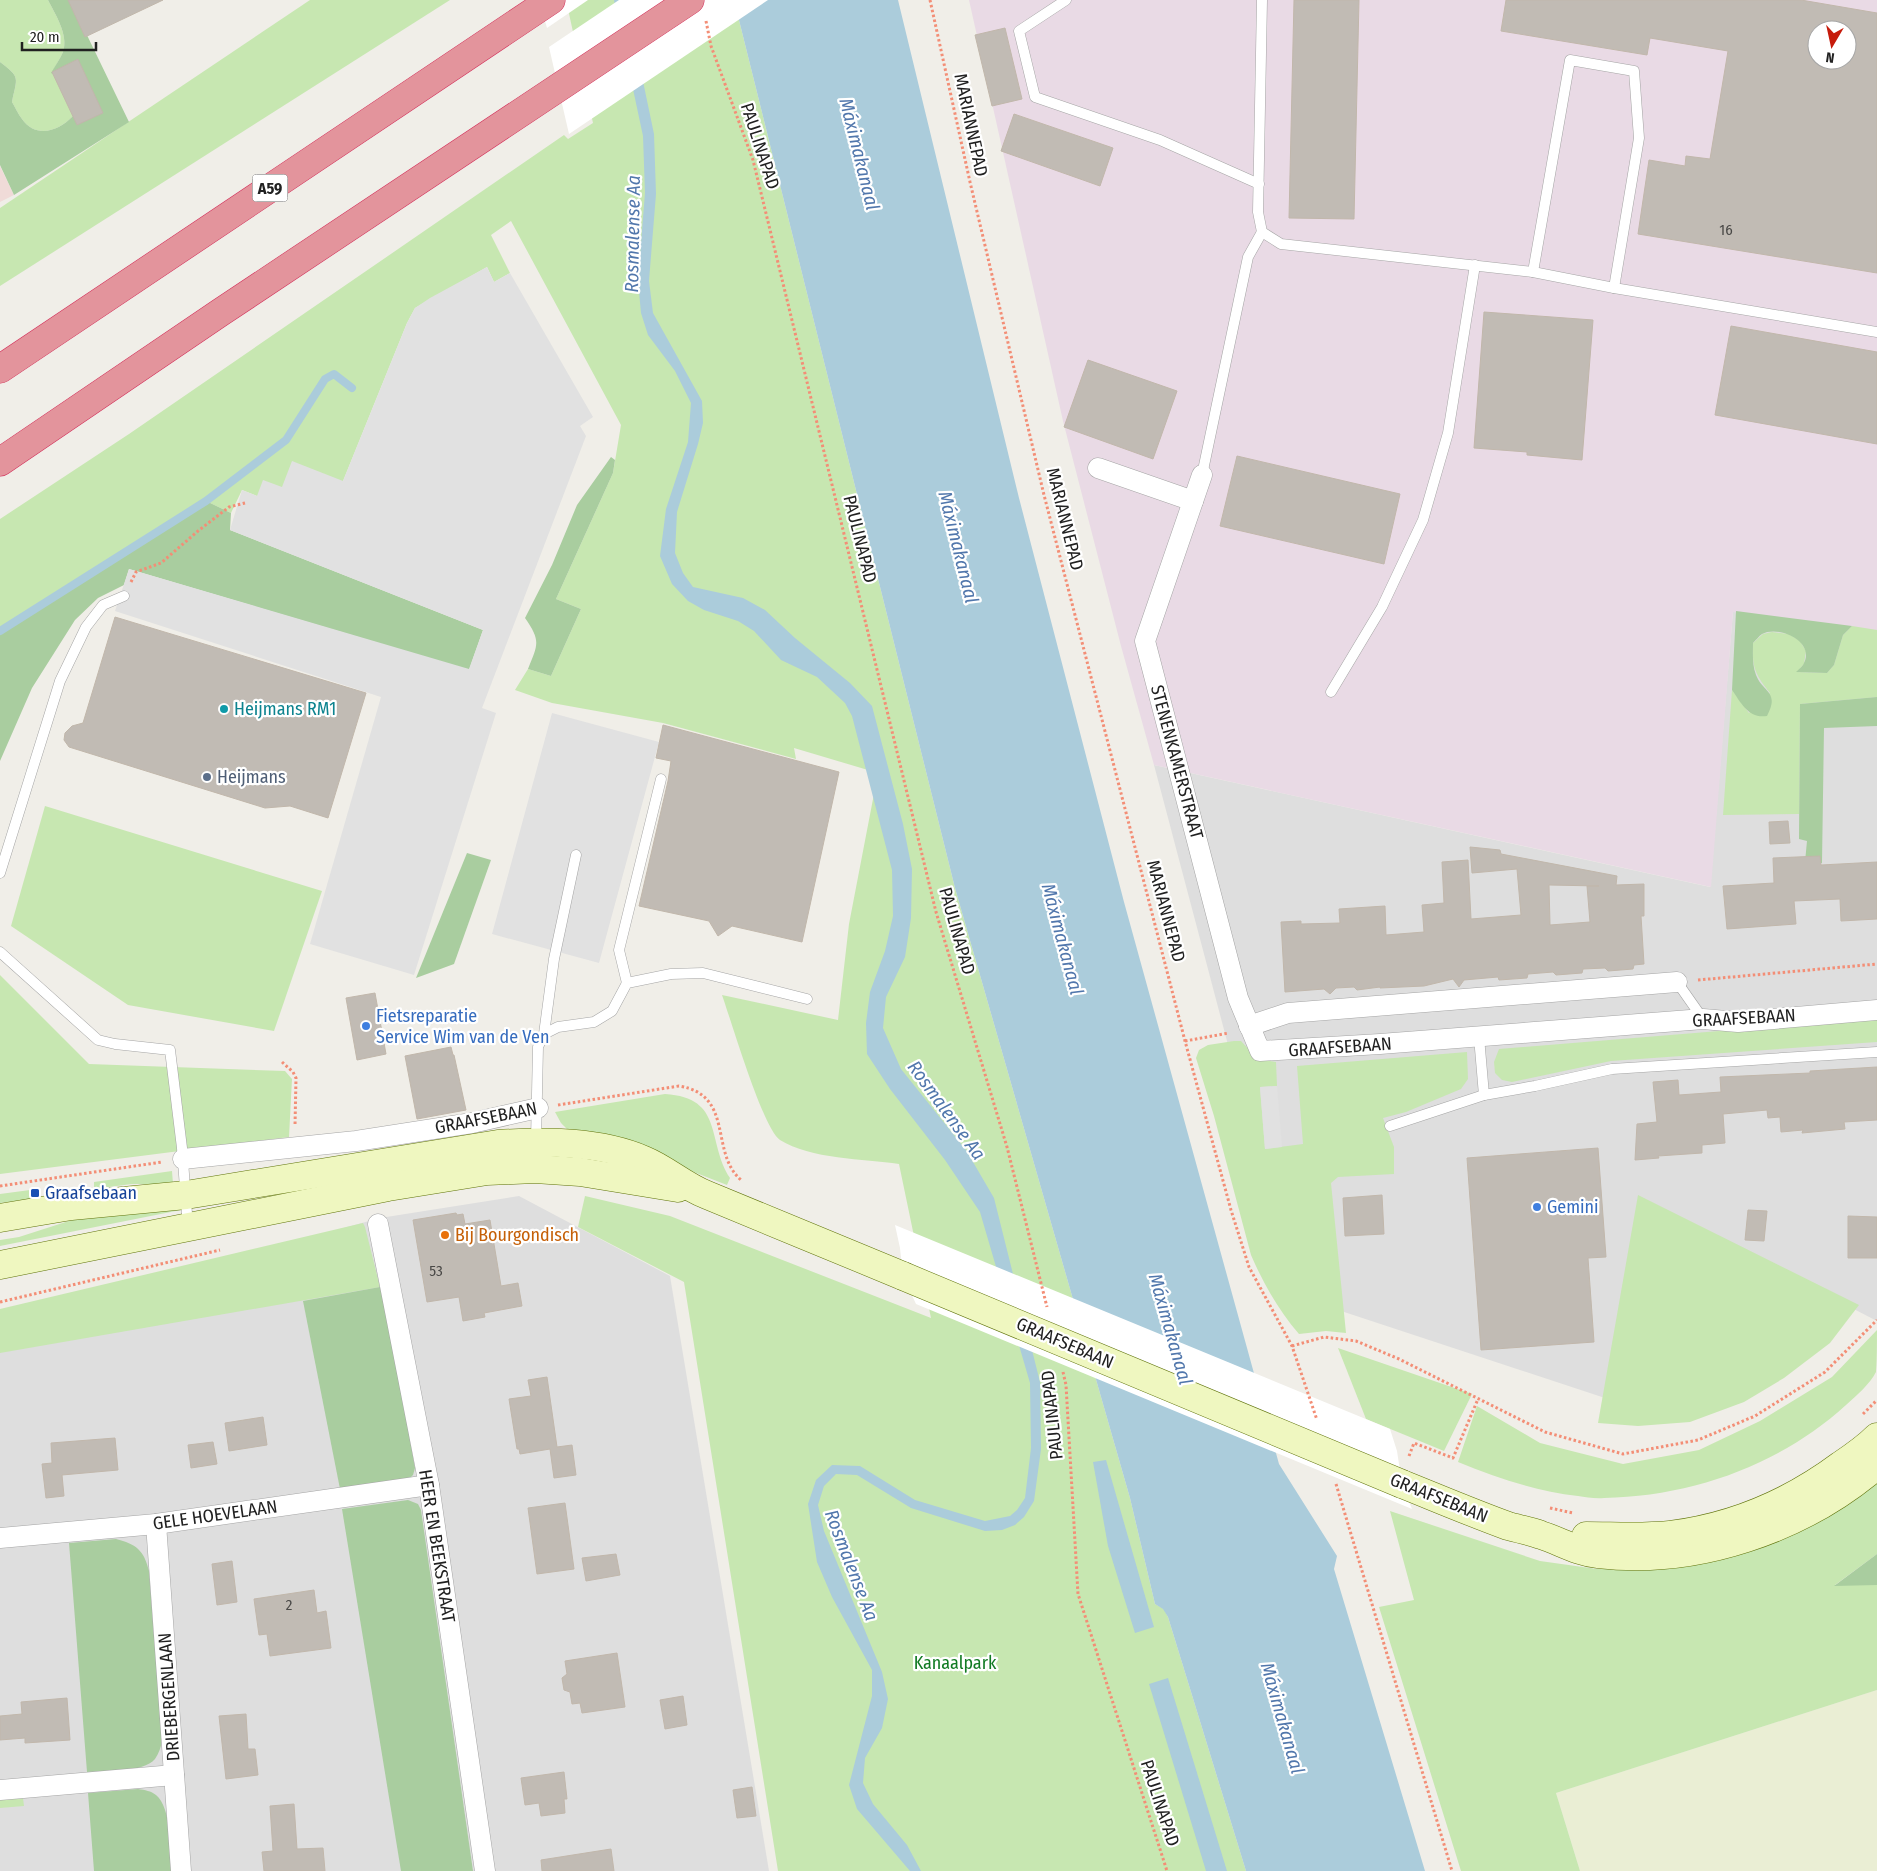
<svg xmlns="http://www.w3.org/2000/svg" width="1877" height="1871" viewBox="0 0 1877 1871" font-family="'Fira Sans Condensed',sans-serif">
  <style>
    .residential { fill: #dedede }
    .commercial { fill: #f0dbd8 }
    .industrial { fill: #e9dae5; fill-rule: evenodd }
    .farmland { fill: #eaeed4 }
    .grass { fill: #c7e7b1 }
    .forest { fill: #a9cd9f }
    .parking { fill: #e1e1e1 }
    .water { fill: #abccdb }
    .pier { fill: #fff }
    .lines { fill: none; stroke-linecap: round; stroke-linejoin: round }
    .stream { stroke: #abccdb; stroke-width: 8 }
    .building { fill: #c1bbb4; stroke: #c1b7ab; fill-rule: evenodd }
    .lane-casing { stroke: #a5a5a5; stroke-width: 11 }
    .street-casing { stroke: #a5a5a5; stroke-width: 21 }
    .secondary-casing { stroke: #60740b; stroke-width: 29 }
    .highway-casing { stroke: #d2315b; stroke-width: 29 }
    .path { stroke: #f38e76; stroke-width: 3; stroke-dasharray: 2.5 2.5; stroke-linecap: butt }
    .lane { stroke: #fff; stroke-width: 10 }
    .street { stroke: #fff; stroke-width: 20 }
    .secondary { stroke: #eff7c0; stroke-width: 28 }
    .highway { stroke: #e3949c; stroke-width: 28 }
    .secondary-bridge-casing { stroke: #60740b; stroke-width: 29; stroke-linecap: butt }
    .secondary-bridge { stroke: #eff7c0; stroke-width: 28 }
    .culture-dot { fill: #0f9aa8; stroke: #fff; stroke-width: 2 }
    .service-dot { fill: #5c6f8a; stroke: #fff; stroke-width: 2 }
    .shop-dot { fill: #3f7fe0; stroke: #fff; stroke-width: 2 }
    .transit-dot { fill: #1a4fb4; stroke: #fff; stroke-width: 2 }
    .food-dot { fill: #e8710a; stroke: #fff; stroke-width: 2 }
    .labels { text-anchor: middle; stroke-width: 4.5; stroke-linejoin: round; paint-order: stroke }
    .number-label { font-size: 15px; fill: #494846 }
    .shield { fill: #fff; stroke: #646464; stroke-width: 1 }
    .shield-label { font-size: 16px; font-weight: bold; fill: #212121 }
    .street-label { font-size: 18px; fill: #212121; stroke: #fff }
    .culture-label { font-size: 18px; fill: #0d838f; stroke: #fff; text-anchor: start }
    .service-label { font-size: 18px; fill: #4e5e75; stroke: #fff; text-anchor: start }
    .shop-label { font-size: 18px; fill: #366cbe; stroke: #fff; text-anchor: start }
    .transit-label { font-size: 18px; fill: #164399; stroke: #fff; text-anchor: start }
    .food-label { font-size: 18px; fill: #c56008; stroke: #fff; text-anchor: start }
    .park-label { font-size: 18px; fill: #127b24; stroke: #fff }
    .water-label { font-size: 19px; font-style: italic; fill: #5177ac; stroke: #fff }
  </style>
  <rect width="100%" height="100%" fill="#f0eee8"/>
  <!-- residential -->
  <g class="residential">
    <path d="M1733 611 1877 633V1321L1654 1206 1608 1399 1326 1306 1245 1109 1154 765 1710 887Z"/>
    <path d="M519 1196 670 1276 769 1871H0V1322L380 1218Z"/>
  </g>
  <!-- commercial -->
  <path class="commercial" d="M0 166 14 195 0 202Z"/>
  <!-- industrial -->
  <path class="industrial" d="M969 0H1877V633L1733 612 1711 887 1154 765 1121 646 1063 421ZM1817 30H1847V60H1817Z"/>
  <!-- farmland -->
  <path class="farmland" d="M1877 1690V1871H1580L1556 1793Z"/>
  <!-- grass -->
  <g class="grass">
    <path d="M0 0H48C55 14 69 35 63 52 60 59 55 66 52 73L72 85 73 116C59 131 36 139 22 119 18 114 15 107 12 102 17 77 21 78 0 62Z"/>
    <path d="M310 0H450L0 286V208Z"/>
    <path d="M566 0H734L955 888 1130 1498 1155 1604 1164 1609 1168 1617 1246 1871H778L684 1282 578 1227 585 1196 670 1216 931 1318 899 1164C864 1159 810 1159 780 1140 763 1129 731 1020 722 995L838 1020 849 924 878 773 794 748 796 759 663 723 552 703 515 690 528 669 551 676 581 609 556 599 613 473 621 425 511 221 491 235 510 273 494 282 487 267 415 308 407 323 343 481 282 487 257 496 242 490 231 513 206 501 0 631V519L129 434 564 135 568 139 593 123Z"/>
    <path d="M1852 626 1877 630V697L1800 704 1799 814 1723 815 1732 690 1749 713 1770 693C1755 674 1752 668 1753 643L1763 634 1772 632 1789 634 1800 641 1806 651 1804 664 1797 672 1827 673 1834 665 1843 635Z"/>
    <path d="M45 806 322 891 274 1031 128 1005 11 926Z"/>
    <path d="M0 975 89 1064 285 1071 292 1079 289 1137 0 1174Z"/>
    <path d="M1877 1018V1042L1611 1061 1512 1082 1502 1080 1495 1073 1494 1062 1499 1049Z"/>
    <path d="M1234 1041H1241C1252 1053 1259 1060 1276 1062L1277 1086 1260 1087 1265 1149 1303 1144 1297 1066 1467 1052 1468 1079 1461 1089 1406 1112 1383 1118 1394 1147V1174L1338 1177 1331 1183 1346 1333 1326 1331 1299 1334C1279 1311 1263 1283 1251 1255L1214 1116 1196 1058 1199 1050 1208 1045Z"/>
    <path d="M665 1094C725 1098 706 1141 730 1178L727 1185 627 1146 571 1133 561 1123 555 1112Z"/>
    <path d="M172 1171 173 1184H132L94 1189V1182Z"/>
    <path d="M30 1190 31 1199 0 1203V1194Z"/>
    <path d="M1638 1195 1859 1305 1830 1343 1784 1378 1744 1402 1690 1422 1638 1426 1598 1423Z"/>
    <path d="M221 1202 0 1246V1240L19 1237 75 1219Z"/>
    <path d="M363 1223 365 1227 380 1287 0 1353V1309Z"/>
    <path d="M1877 1330C1877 1340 1877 1364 1876 1372 1870 1384 1856 1396 1846 1405 1780 1465 1693 1496 1604 1498 1595 1499 1586 1497 1578 1496 1536 1491 1497 1478 1458 1462L1477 1406 1540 1443 1623 1464 1699 1450 1760 1421 1832 1377Z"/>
    <path d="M1338 1348 1472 1394 1444 1451 1366 1419Z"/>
    <path d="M1877 1481V1554L1835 1585H1877V1690L1556 1793 1580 1871H1461L1379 1607 1414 1600 1390 1511 1540 1561 1597 1569 1663 1568Z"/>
    <path d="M23 1798 24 1806 0 1808V1800Z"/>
  </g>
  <!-- forest -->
  <g class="forest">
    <path d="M48 0H70L129 122 14 195 0 165V62C21 78 17 77 12 102 15 107 18 114 22 119 36 139 59 131 73 116L72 85 51 73C55 66 60 59 63 52 69 35 55 14 48 0Z"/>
    <path d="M611 457 615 460 613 473 556 599 581 609 551 676 528 669C538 644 541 641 525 618L552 565 577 505Z"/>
    <path d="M206 501 231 513 230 530 483 630 469 670 129 569 124 585 98 598 75 620 32 688 0 761V631Z"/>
    <path d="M1736 611 1852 626 1843 635 1834 665 1827 673 1796 672C1798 670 1803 666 1804 663 1815 641 1778 625 1762 634 1759 636 1756 640 1753 643 1753 653 1752 665 1756 675 1763 693 1780 691 1767 716 1749 719 1741 703 1732 690Z"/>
    <path d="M1877 697V726L1824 728 1822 863 1805 862 1807 841 1799 839 1800 704Z"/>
    <path d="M467 853 491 860 454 964 416 978Z"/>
    <path d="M380 1287 391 1332 415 1468 413 1475 408 1480 340 1489 303 1301Z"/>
    <path d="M408 1500 418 1504 421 1510 473 1871H401L342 1509Z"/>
    <path d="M116 1539C136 1544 144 1550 149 1571L162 1741C161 1747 159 1753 155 1759 143 1773 105 1771 87 1772L69 1543Z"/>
    <path d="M1877 1554V1585L1834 1586Z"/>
    <path d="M138 1789C145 1790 151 1791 156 1795 172 1808 170 1852 172 1871H94L88 1793Z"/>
  </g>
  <!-- parking -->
  <g class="parking">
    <path d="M487 267 494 282 510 273 593 417 580 426 586 436 482 708 496 713 414 975 310 944 381 697 115 611 129 569 469 669 483 630 230 530 242 490 257 496 263 480 282 487 292 461 343 481 407 323 415 308 430 298Z"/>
    <path d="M552 713 659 742 599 963 492 934Z"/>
    <path d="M1277 1086 1282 1147 1265 1149 1260 1087Z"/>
  </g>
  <!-- water -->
  <g class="water">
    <path d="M614 0H626L654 134 656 194 649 281 653 313 702 401 703 423 698 444 677 512 675 553 683 573 693 587 743 598 765 610 795 638 850 683 872 706 903 824 912 869 911 918 905 957 886 997 883 1028 901 1069 966 1150 994 1198 1040 1382 1041 1449 1034 1501 1024 1517 1015 1525 1002 1530 985 1531 911 1508 857 1475 836 1474 824 1486 818 1505 824 1531 882 1672 888 1699 882 1728 865 1758 863 1783 873 1804 907 1845 921 1871H910L857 1809 849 1785 872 1696V1670L832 1597 817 1562 808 1504 816 1480 832 1465 860 1466 915 1500 985 1521 1010 1516 1017 1510 1025 1498 1031 1448 1030 1383 980 1212 945 1160 890 1089 867 1054 866 1023 870 992 885 951 893 916 892 870 852 716 845 703 817 677 781 660 754 631 738 621 704 610 688 601 672 584 660 556 666 509 688 442 691 403 675 371 648 335 641 313 638 281 645 193 643 136Z"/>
    <path d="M734 0H898L1019 498 1124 902 1279 1464 1337 1556 1334 1569 1425 1871H1246L1168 1617 1163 1609 1155 1604 1130 1498 955 888Z"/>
    <path d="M1106 1460 1154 1627 1135 1633 1108 1546 1093 1462Z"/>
    <path d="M1168 1678 1227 1871H1206L1149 1684Z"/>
  </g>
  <!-- pier -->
  <g class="pier">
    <path d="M539 0H588L547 28Z"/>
    <path d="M619 0H768L569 134 549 47Z"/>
    <path d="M895 1225 1390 1429 1397 1451 1402 1484 1412 1509 916 1304 903 1276 900 1248Z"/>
  </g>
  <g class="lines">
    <!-- stream -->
    <path class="stream" d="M0 631 206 501 286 440 325 379 334 374 352 388"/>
  </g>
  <!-- building -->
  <g class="building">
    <path d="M68 0H163L85 37Z"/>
    <path d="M1294 0H1359L1354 219 1289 218Z"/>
    <path d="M1506 0H1801L1877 13V273L1638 234 1649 160 1685 166 1686 156 1710 159 1728 51 1650 38 1647 55 1501 31ZM1817 30H1847V60H1817Z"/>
    <path d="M1005 28 1022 99 992 106 975 35Z"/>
    <path d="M78 59 103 113 77 125 52 72Z"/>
    <path d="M1014 114 1113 148 1100 186 1001 151Z"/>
    <path d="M1484 312 1593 320 1582 460 1527 455V452L1474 448Z"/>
    <path d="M1731 326 1877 352V444L1715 415Z"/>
    <path d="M1088 360 1177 391 1153 459 1064 427Z"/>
    <path d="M1237 456 1400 494 1384 564 1220 526Z"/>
    <path d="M115 617 366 693 328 818 290 806 265 808 69 747 64 740 65 733 72 726 83 723Z"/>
    <path d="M663 725 839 772 802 942 732 926 718 936 709 921 639 906 668 781 671 761 656 758Z"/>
    <path d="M1788 821 1790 843 1770 844 1769 822Z"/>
    <path d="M1470 847 1500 850 1501 854 1617 876 1616 885 1644 884V916H1641L1644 964 1634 965 1633 969 1608 971 1605 968 1583 969 1582 973 1556 975 1553 972 1528 974 1527 978 1499 980 1498 977 1464 980 1459 987 1453 979 1424 986 1380 988V987L1357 990 1354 987 1336 988 1330 994 1324 989 1285 992 1281 922 1301 921V924L1340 923 1339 909 1385 906 1386 935 1424 932 1422 905 1444 903 1442 862 1468 860 1471 919 1521 915 1517 869 1472 873ZM1549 885 1599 886H1587L1590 922 1550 925Z"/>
    <path d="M1820 856 1821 865 1877 862V919L1841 921 1840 899 1794 901 1796 924 1727 929 1723 886 1774 883 1773 858Z"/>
    <path d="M375 993 386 1054 357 1060 346 998Z"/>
    <path d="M451 1047 453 1055H454L466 1110 417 1119 405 1056Z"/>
    <path d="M1877 1067V1120L1844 1122 1845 1129 1802 1133 1803 1130 1781 1132 1780 1117 1768 1118 1767 1110 1723 1114 1725 1143 1702 1145V1153L1658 1156 1659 1158 1635 1160 1637 1124 1657 1122 1653 1082 1678 1080 1679 1095 1721 1092 1720 1077 1810 1073V1071Z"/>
    <path d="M1598 1148 1606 1257 1588 1258 1594 1342 1481 1350 1467 1158Z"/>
    <path d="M1382 1195 1384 1234 1345 1236 1343 1198Z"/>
    <path d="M1748 1210 1767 1211 1764 1241 1745 1240Z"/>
    <path d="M456 1213 457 1215 463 1214 465 1224 490 1220 501 1286 518 1283 522 1306 484 1313 485 1317 463 1321 459 1297 427 1302 413 1220Z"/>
    <path d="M1848 1216 1877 1217V1258H1848Z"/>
    <path d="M547 1377 557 1447 572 1445 576 1475 554 1478 550 1449 520 1454 519 1449H517L509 1399 531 1396 528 1380Z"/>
    <path d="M263 1417 267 1445 229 1451 225 1423Z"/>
    <path d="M115 1438 118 1470 62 1475 64 1496 46 1498 42 1464 52 1463 51 1443Z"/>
    <path d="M213 1442 217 1464 191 1468 188 1445Z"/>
    <path d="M565 1503 574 1569 537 1574 528 1508Z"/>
    <path d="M616 1554 620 1575 586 1581 582 1558Z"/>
    <path d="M232 1561 237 1602 217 1605 212 1564Z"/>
    <path d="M314 1590 317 1613 326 1611 331 1648 270 1656 267 1634 259 1635 254 1599Z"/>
    <path d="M617 1653 625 1707 582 1713 580 1703 572 1704 570 1692 564 1690 562 1678 567 1674 565 1661Z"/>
    <path d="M683 1696 687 1725 665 1729 660 1700Z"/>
    <path d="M67 1698 70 1740 25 1743V1738L0 1740V1716L22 1714 21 1702Z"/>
    <path d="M246 1714 248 1749H255L258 1775 226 1779 219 1716Z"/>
    <path d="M564 1772 567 1799H564L565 1813 541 1816 539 1803 525 1805 521 1778Z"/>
    <path d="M752 1787 756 1816 737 1818 733 1790Z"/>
    <path d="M294 1804 297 1849 323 1848 325 1871H264L262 1852 273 1851 270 1806Z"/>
    <path d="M611 1849 614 1871H542L541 1860Z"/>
  </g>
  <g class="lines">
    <!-- lane casing -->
    <g class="lane-casing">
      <g id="lane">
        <path d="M1066 0 1019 31 1035 97 1160 140 1259 184"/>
        <path d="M1262 0 1258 212 1262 232 1281 244 1533 272 1614 288 1877 332"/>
        <path d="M1533 272 1570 60 1634 71 1639 138 1614 288"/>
        <path d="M1202 475 1248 257 1262 232"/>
        <path d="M1331 692 1382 607 1423 520 1448 433 1475 265"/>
        <path d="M0 873 60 681 86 627 103 605 124 596"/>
        <path d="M0 952 98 1040 115 1044 170 1050 182 1148 188 1227"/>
        <path d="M1677 982 1703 1019"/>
        <path d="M627 983 619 950 661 779"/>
        <path d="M544 1034 554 959 576 855"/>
        <path d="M1479 1037 1484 1095"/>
        <path d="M1390 1126 1484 1095 1535 1086 1612 1069 1877 1052"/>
        <path d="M536 1140 538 1047 544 1034 558 1027 594 1022 612 1011 627 983 671 974 703 973 807 999"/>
      </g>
    </g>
    <!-- street casing -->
    <g class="street-casing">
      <g id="street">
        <path d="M1098 468 1193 501"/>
        <path d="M1202 475 1145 641 1238 998 1260 1051 1380 1044 1703 1019 1738 1022 1877 1010"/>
        <path d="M1249 1026 1288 1013 1677 982"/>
        <path d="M183 1159 356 1141 472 1123 538 1108"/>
        <path d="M378 1224 429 1485 485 1871"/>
        <path d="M156 1524 181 1871"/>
        <path d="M0 1538 156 1524 429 1485"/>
        <path d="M0 1790 174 1775"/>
      </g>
    </g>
    <!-- secondary casing -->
    <g class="secondary-casing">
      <g id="secondary">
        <path d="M0 1218 71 1206 186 1195 498 1144C546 1141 600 1141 644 1160 666 1169 684 1186 707 1195 772 1222 838 1249 903 1276"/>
        <path d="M0 1265 388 1187 487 1171 535 1169 580 1172 678 1188"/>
        <path d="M1402 1484C1437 1498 1472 1513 1508 1526 1519 1529 1530 1531 1541 1535 1560 1541 1577 1552 1598 1554 1696 1566 1803 1529 1877 1465"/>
        <path d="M1586 1536C1614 1536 1642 1538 1670 1535 1733 1527 1790 1503 1841 1465 1853 1457 1866 1448 1877 1437"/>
      </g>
    </g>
    <!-- highway casing -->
    <g class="highway-casing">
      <g id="highway">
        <path d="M0 369 551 0"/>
        <path d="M0 462 221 312 690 0"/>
      </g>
    </g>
    <!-- path -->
    <g class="path">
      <path d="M930 0 970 182 1044 495 1185 1041 1231 1210 1249 1267 1292 1346 1317 1420"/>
      <path d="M706 21 711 46 753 160 936 912 1007 1147 1047 1307"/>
      <path d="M131 582 136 572 161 563 198 531 229 507 245 503"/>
      <path d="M1698 980 1877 964"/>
      <path d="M1185 1041 1229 1033"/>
      <path d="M282 1062 293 1072 296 1078 295 1126"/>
      <path d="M558 1105 679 1086C735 1095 709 1152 741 1180"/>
      <path d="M0 1186 162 1162"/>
      <path d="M0 1302 220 1250"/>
      <path d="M1292 1346 1324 1337 1356 1341 1399 1359 1545 1432 1623 1454 1698 1440 1755 1416 1825 1372 1877 1320"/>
      <path d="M1063 1372 1066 1385 1078 1594 1167 1871"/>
      <path d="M1863 1414 1877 1400"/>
      <path d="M1409 1456 1414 1443 1453 1458 1478 1399"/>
      <path d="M1336 1484 1452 1871"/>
      <path d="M1550 1508 1573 1513"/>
    </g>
    <!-- lane -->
    <use href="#lane" class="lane"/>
    <!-- street -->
    <use href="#street" class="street"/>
    <!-- secondary -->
    <use href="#secondary" class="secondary"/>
    <!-- highway -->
    <use href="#highway" class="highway"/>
    <!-- secondary-bridge casing -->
    <g class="secondary-bridge-casing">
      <path id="secondary-bridge" d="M903 1276 1402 1484"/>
    </g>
    <!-- secondary-bridge -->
    <use href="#secondary-bridge" class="secondary-bridge"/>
  </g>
  <!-- markers -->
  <circle class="culture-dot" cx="224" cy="709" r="5"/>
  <circle class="service-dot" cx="207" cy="777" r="5"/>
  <g class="shop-dot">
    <circle cx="366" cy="1026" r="5"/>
    <circle cx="1537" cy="1207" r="5"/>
  </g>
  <rect class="transit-dot" x="30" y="1188" width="10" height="10" rx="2.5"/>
  <circle class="food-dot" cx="445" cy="1235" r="5"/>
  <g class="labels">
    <!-- number labels -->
    <g class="number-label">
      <text x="1726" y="235">16</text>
      <text x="436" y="1276">53</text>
      <text x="289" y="1610">2</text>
    </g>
    <!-- shield labels -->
    <rect class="shield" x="252.5" y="174.5" width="35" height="27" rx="4"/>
    <g class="shield-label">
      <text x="270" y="194">A59</text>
    </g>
    <!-- street labels -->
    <g class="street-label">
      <text transform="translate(971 125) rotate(78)" y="6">MARIANNEPAD</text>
      <text transform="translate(760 146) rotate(72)" y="6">PAULINAPAD</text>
      <text transform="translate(1065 519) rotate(76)" y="6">MARIANNEPAD</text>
      <text transform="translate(860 539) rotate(76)" y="6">PAULINAPAD</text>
      <text transform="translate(1177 762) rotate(75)" y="6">STENENKAMERSTRAAT</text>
      <text transform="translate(1166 911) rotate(75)" y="6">MARIANNEPAD</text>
      <text transform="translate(957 931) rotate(74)" y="6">PAULINAPAD</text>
      <text transform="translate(1744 1018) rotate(-3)" y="6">GRAAFSEBAAN</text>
      <text transform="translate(1340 1047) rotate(-4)" y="6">GRAAFSEBAAN</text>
      <text transform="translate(486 1118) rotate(-11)" y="6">GRAAFSEBAAN</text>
      <text transform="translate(1065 1343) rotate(23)" y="6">GRAAFSEBAAN</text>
      <text transform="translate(1052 1415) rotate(-96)" y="6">PAULINAPAD</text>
      <text transform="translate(1439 1498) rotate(22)" y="6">GRAAFSEBAAN</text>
      <text transform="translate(215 1515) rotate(-8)" y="6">GELE HOEVELAAN</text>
      <text transform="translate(437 1546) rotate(81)" y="6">HEER EN BEEKSTRAAT</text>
      <text transform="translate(169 1697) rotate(-94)" y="6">DRIEBERGENLAAN</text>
      <text transform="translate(1160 1803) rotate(72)" y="6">PAULINAPAD</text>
    </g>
    <!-- culture labels -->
    <g class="culture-label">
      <text x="234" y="715">Heijmans RM1</text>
    </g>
    <!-- service labels -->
    <g class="service-label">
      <text x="217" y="783">Heijmans</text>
    </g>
    <!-- shop labels -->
    <g class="shop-label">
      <text x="376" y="1022">Fietsreparatie<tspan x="376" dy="21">Service Wim van de Ven</tspan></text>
      <text x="1547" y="1213">Gemini</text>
    </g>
    <!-- transit labels -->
    <g class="transit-label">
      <text x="45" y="1199">Graafsebaan</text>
    </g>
    <!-- food labels -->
    <g class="food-label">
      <text x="455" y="1241">Bij Bourgondisch</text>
    </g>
    <!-- park labels -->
    <g class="park-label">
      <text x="955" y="1669">Kanaalpark</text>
    </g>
    <!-- water labels -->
    <g class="water-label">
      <text transform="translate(860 154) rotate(76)" y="7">Máximakanaal</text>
      <text transform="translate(632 234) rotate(-89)" y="7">Rosmalense Aa</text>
      <text transform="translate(959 547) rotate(76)" y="7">Máximakanaal</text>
      <text transform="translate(1063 939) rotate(75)" y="7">Máximakanaal</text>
      <text transform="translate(947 1110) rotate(54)" y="7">Rosmalense Aa</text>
      <text transform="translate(1171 1329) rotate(74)" y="7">Máximakanaal</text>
      <text transform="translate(852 1565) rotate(69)" y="7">Rosmalense Aa</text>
      <text transform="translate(1283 1718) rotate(74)" y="7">Máximakanaal</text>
    </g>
  </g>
  <!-- north arrow -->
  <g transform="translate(1832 45) rotate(189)"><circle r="24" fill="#ffffff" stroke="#a6a6a6"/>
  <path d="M0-4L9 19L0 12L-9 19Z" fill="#c61b0b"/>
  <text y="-8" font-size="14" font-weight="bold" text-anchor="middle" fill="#212121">N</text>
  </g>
  <!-- scale -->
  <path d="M22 42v8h74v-8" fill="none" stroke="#212121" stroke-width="2.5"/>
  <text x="30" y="42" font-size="15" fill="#212121" stroke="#ffffff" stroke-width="4" paint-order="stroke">20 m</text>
</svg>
